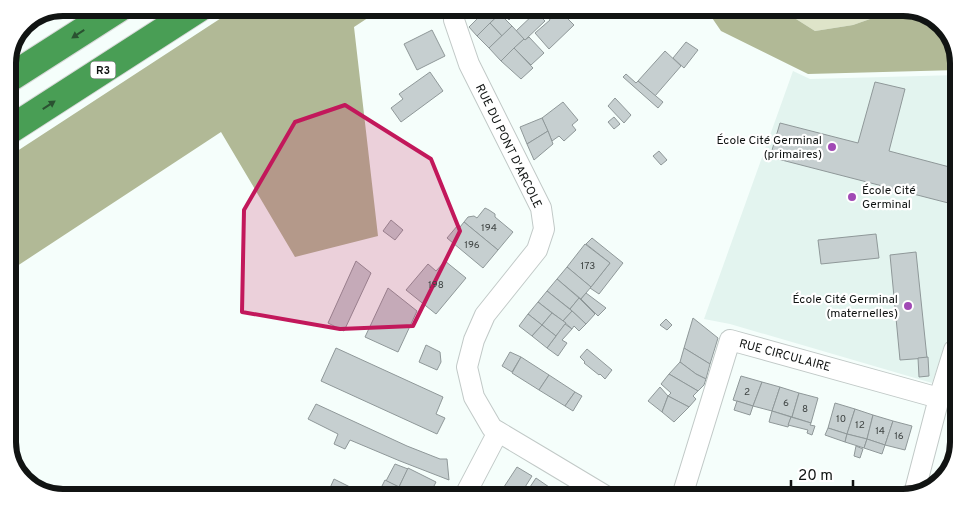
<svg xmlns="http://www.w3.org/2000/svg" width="966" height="505" viewBox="0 0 966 505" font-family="Overpass,sans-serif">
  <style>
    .built { fill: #e3f4ef }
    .green { fill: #dee4c9 }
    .forest { fill: #b1b996 }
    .building { fill: #c6cfd0; stroke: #8f9899 }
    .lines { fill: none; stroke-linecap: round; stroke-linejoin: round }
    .street-casing { stroke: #c1c9c7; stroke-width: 22 }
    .highway-casing { stroke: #d9d9d9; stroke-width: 30 }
    .street { stroke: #fff; stroke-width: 20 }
    .highway { stroke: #499e55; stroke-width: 28 }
    .oneway { fill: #2a5231 }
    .marked { fill: #c2185b; fill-opacity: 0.2; stroke: #c2185b; stroke-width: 4; stroke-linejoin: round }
    .poi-dot { fill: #a149b5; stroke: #fff; stroke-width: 2 }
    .labels { text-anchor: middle; stroke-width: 4.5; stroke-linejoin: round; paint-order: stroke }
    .number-label { font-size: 10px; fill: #3e4342 }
    .shield { fill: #fff; stroke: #585a5a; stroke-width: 1 }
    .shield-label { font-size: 11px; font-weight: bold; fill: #111413 }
    .poi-label { font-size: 12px; fill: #111413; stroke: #fff; text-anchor: end }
    .street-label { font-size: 12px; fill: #111413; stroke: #fff }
    .rim { fill: none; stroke: #111413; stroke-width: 6 }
  </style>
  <rect width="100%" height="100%" fill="#f5fefb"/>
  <!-- built -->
  <path class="built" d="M793 71 810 79 958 75 955 316 932 383 730 324 704 319Z"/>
  <!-- green -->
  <path class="green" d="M785 12 887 13 853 25 815 31Z"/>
  <!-- forest -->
  <g class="forest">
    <path d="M235 9 380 10 354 27 378 236 295 257 221 132 8 272V157Z"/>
    <path d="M708 12H785L815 31 853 25 887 13H928L949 33 958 60V70L808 74 721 31Z"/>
  </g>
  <!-- building -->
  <g class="building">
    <path d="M480 10 518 11 509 20 501 12 477 36 469 27 480 16 477 13Z"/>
    <path d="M558 11H569L564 15 574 25 549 49 535 33 550 20 549 18Z"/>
    <path d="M536 12 545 21 525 40 516 31Z"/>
    <path d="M500 14 512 26 502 36 490 23Z"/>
    <path d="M490 23 502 36 489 48 477 36Z"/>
    <path d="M512 26 524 39 501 61 489 48Z"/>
    <path d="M432 30 445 56 417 70 404 44Z"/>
    <path d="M529 37 544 53 531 65 514 48 524 39 525 40Z"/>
    <path d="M686 42 698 50 684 68 673 58Z"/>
    <path d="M514 48 533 68 521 79 501 61Z"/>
    <path d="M665 51 681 66 655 96 638 81Z"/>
    <path d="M430 72 443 91 401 122 391 108 403 99 399 94Z"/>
    <path d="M626 74 636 83 638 81 663 102 658 108 623 77Z"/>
    <path d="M875 82 905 89 889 151 957 169 956 205 770 157 780 123 858 143Z"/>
    <path d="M615 98 631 115 624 123 608 106Z"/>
    <path d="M563 102 578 120 572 125 576 130 564 141 559 136 552 141 542 118Z"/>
    <path d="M614 117 620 124 614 129 608 122Z"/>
    <path d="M542 118 548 131 527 144 520 127Z"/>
    <path d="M548 131 553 144 534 160 527 144Z"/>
    <path d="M659 151 667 160 661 165 653 156Z"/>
    <path d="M485 208 489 210 495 214V217L513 232 498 250 464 222 468 217 474 216 477 218Z"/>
    <path d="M391 220 403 230 395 240 383 231Z"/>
    <path d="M464 222 498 250 483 268 447 238 458 225 460 227Z"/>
    <path d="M876 234 879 258 821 264 818 240Z"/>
    <path d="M592 238 623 263 599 294 590 288 610 263 586 244Z"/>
    <path d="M585 244 610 263 591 287 567 267Z"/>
    <path d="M916 252 927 358 900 360 890 255Z"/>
    <path d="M356 261 371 273 344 331 328 323Z"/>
    <path d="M445 261 466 278 436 314 406 290 428 264 436 271Z"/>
    <path d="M567 267 591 287 581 299 557 279Z"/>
    <path d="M557 279 579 298 570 309 547 291Z"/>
    <path d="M388 288 417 311 398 352 365 337Z"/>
    <path d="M547 291 572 311 563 321 538 302Z"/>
    <path d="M586 293 606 308 598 316 581 299Z"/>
    <path d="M579 298 595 314 586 324 570 309Z"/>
    <path d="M538 302 552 313 542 325 528 314Z"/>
    <path d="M572 311 586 324 579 331 574 326 572 329 563 321Z"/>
    <path d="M552 313 566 323 556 336 542 325Z"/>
    <path d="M528 314 542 325 532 336 519 326Z"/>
    <path d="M693 318 718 338 710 364 684 348Z"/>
    <path d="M666 319 672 325 667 330 660 325Z"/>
    <path d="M565 324 572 329 562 340 567 343 558 356 547 348Z"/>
    <path d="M542 325 556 336 547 348 532 336Z"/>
    <path d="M426 345 440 352 441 362 437 370 419 362Z"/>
    <path d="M336 348 443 397 436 414 445 418 437 434 321 381Z"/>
    <path d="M684 348 710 364 706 379 696 374 680 362Z"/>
    <path d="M587 349 612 370 605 379 600 374 599 375 584 363 585 362 580 357Z"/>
    <path d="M510 352 521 357 512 372 502 366Z"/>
    <path d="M521 357 549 375 539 390 512 373Z"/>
    <path d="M928 357 929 376 919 377 918 358Z"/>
    <path d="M680 362 696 374 706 379 704 385 698 391 669 374Z"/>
    <path d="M669 374 698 391 693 396 696 399 689 407 668 396 671 393 661 384Z"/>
    <path d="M549 375 575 392 565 406 539 390Z"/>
    <path d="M741 376 762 382 753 406 733 400Z"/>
    <path d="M762 382 780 387 772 411 753 406Z"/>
    <path d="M660 387 668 396 662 412 648 401Z"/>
    <path d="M780 387 799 393 792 417 772 411Z"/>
    <path d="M575 392 582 396 573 411 565 406Z"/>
    <path d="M799 393 818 398 811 423 792 417Z"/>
    <path d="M668 396 689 407 674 422 662 412Z"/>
    <path d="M737 401 753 406 750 415 734 410Z"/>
    <path d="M835 403 855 409 847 434 828 428Z"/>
    <path d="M316 404 407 446 440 459H447L449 480 400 461 350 440 345 449 334 444 338 434 308 419Z"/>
    <path d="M855 409 873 415 867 439 847 434Z"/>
    <path d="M772 411 791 417 788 427 769 422Z"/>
    <path d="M873 415 893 421 885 445 867 439Z"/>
    <path d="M791 417 811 423 810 425 815 426 812 435 807 433 808 430 788 425Z"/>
    <path d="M893 421 912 426 905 450 885 445Z"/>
    <path d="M828 428 847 434 845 442 825 435Z"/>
    <path d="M847 434 867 439 864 448 845 442Z"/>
    <path d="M867 439 885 445 882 454 864 448Z"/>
    <path d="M856 446 863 449 860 458 854 456Z"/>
    <path d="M395 464 408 469 399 487 386 481Z"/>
    <path d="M517 467 532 476 520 495H503L500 493Z"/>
    <path d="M408 468 436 482 430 494H378L385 480 399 487Z"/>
    <path d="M536 478 549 487 544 495H520L523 490 526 493Z"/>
    <path d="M334 479 352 488 349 494H341L330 488Z"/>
    <path d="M549 487 561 495H544Z"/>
  </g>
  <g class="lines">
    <!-- street casing -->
    <g class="street-casing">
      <g id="street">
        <path d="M454 10V20L469 64 541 208 544 229 537 250 485 315 474 340 467 367 474 397 492 428 544 459 604 495"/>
        <path d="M914 494 939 398 954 350"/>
        <path d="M465 495 498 432"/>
        <path d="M682 496 730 340 939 398"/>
      </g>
    </g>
    <!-- highway casing -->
    <g class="highway-casing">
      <g id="highway">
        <path d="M8 79 119 8"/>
        <path d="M8 131 199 8"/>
      </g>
    </g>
    <!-- street -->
    <use href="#street" class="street"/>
    <!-- highway -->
    <use href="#highway" class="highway"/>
  </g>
  <!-- one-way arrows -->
  <defs><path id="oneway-solid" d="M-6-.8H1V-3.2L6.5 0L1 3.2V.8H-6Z" transform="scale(1.25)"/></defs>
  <g class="oneway">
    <use href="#oneway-solid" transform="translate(78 34) rotate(147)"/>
    <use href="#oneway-solid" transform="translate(49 105) rotate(-33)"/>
  </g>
  <!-- marked area -->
  <path class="marked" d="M345 105 431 159 460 231 413 326 340 329 242 312 244 210 295 122Z"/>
  <!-- markers -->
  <g class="poi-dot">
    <circle cx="832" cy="147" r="5"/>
    <circle cx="852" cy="197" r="5"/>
    <circle cx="908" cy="306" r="5"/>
  </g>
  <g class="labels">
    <!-- number labels -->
    <g class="number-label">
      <text x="489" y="231">194</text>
      <text x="472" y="248">196</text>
      <text x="588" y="269">173</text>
      <text x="436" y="288">198</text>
      <text x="747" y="395">2</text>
      <text x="786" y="406">6</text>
      <text x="805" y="412">8</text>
      <text x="841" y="422">10</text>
      <text x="860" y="428">12</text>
      <text x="880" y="434">14</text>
      <text x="899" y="439">16</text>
    </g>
    <!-- shield labels -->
    <rect class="shield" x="90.5" y="61.5" width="25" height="17" rx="4"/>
    <g class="shield-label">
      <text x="103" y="74">R3</text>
    </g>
    <!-- poi labels -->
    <g class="poi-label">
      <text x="822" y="144">École Cité Germinal<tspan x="822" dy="14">(primaires)</tspan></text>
      <text x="862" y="194" text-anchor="start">École Cité<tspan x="862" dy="14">Germinal</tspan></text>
      <text x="898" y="303">École Cité Germinal<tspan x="898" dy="14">(maternelles)</tspan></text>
    </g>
    <!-- street labels -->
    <g class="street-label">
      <text transform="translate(509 146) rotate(64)" y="4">RUE DU PONT D'ARCOLE</text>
      <text transform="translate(785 355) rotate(15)" y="4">RUE CIRCULAIRE</text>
    </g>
  </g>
  <!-- crop -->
  <path d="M0 0H966V505H0ZM63 16H903A47 47 0 0 1 950 63V442A47 47 0 0 1 903 489H63A47 47 0 0 1 16 442V63A47 47 0 0 1 63 16Z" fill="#fff" fill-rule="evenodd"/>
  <path class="rim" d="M63 16H903A47 47 0 0 1 950 63V442A47 47 0 0 1 903 489H63A47 47 0 0 1 16 442V63A47 47 0 0 1 63 16Z"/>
  <!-- scale -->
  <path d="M791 480v8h62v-8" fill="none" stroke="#111413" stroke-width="2.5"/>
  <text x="798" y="480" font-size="15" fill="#111413" stroke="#ffffff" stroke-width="4" paint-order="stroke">20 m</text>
</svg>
